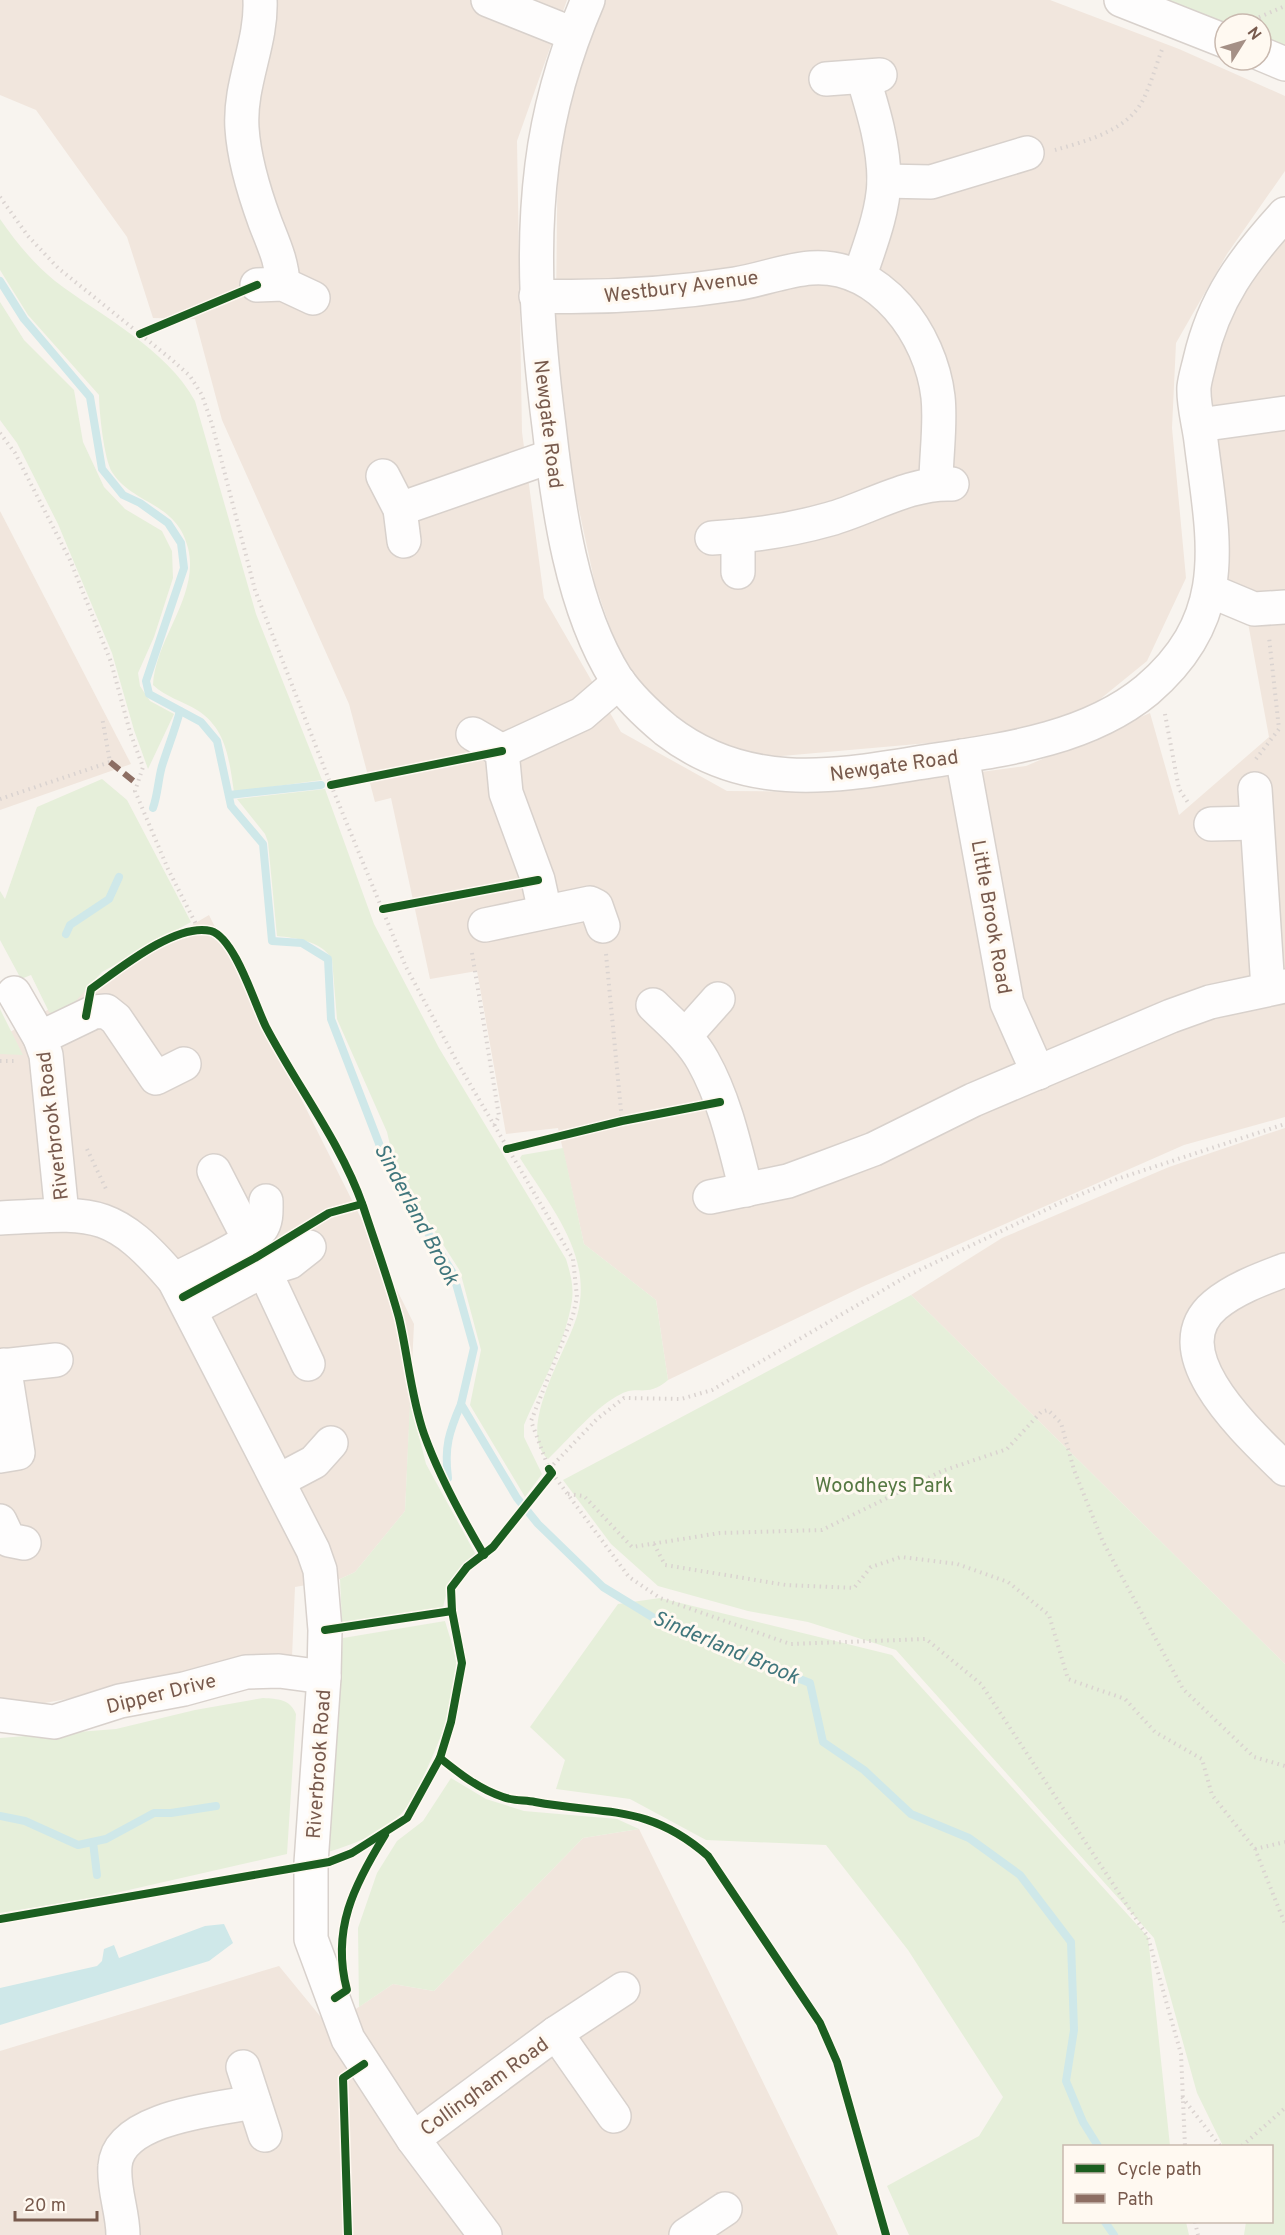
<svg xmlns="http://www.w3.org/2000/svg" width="1285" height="2235" viewBox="0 0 1285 2235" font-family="Overpass,sans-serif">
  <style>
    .residential { fill: #f1e6dd }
    .green { fill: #e6efda }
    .water { fill: #cfe8e9 }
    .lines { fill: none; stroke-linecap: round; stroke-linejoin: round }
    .stream { stroke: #cfe8e9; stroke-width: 8 }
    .minor-casing { stroke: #d8d1cc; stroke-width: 36 }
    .path { stroke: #dad3d0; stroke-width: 4; stroke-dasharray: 1.5 4.5; stroke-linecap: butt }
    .minor { stroke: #fefdfd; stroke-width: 33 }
    .quiet { stroke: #8d6e63; stroke-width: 6; stroke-dasharray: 12 6; stroke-linecap: butt }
    .cycleway-casing { stroke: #fff9f1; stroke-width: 11 }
    .cycleway { stroke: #1b5e20; stroke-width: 8 }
    .labels { text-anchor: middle; stroke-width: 6; stroke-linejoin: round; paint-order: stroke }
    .street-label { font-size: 20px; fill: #785a4d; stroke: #fff9f1 }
    .park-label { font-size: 20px; fill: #557842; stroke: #fff9f1 }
    .water-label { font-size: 21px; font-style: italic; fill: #40767c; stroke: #fff9f1 }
  </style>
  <rect width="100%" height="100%" fill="#f8f4ef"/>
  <!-- residential -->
  <g class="residential">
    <path d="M0 0H567L517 141 522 432 544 598 621 732 727 791 832 792 1026 766 1150 713 1179 815 1269 737 1248 623 1223 566 1204 372 1248 273 1285 225V1117L1184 1145 864 1286 668 1380 656 1300 584 1244 558 1128 506 1134 477 971 430 979 391 798 375 802 349 704 222 420 195 319 153 318 127 237 36 110 0 95Z"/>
    <path d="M606 0H1050L1179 49 1285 96V171L1227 254 1176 343 1172 428 1186 578 1147 661 1072 722 974 739 759 758 699 739 627 676 595 584 555 398 558 127Z"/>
    <path d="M0 511 131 764 0 810Z"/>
    <path d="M209 915 414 1324 405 1511 355 1572 340 1579 295 1587 292 1657 45 1703 0 1701V1038Z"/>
    <path d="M1285 1128V1664L911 1295 1002 1238 1169 1167Z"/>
    <path d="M639 1829 838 2235H0V2051L279 1966 329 2027 393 1984 434 1991 583 1838Z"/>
  </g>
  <!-- green -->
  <g class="green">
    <path d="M1168 0H1285V49L1261 40V24H1225L1170 4Z"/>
    <path d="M0 219C15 241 34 264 55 281 102 317 166 348 195 401L256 614 322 780 234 792C229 760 227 729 197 710 182 701 166 697 153 685 155 639 200 595 188 548 177 502 133 505 112 472 104 459 99 411 99 395L28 315 0 270Z"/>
    <path d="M0 302 24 340 74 390 83 442 104 487 125 509 162 531 172 551 173 578 154 637 138 673 140 686 150 701 174 714 148 769 134 730 112 653 58 524 17 443 0 420Z"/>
    <path d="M102 779 127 800 191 922 102 972 73 1004 56 1015 49 1012 31 975 21 979 0 940V891L5 899 37 807Z"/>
    <path d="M325 789 374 924 439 1048 566 1259C570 1272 574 1286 572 1300 566 1342 541 1385 524 1425V1437L542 1474 525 1497 470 1405 481 1350 460 1271 396 1171 387 1132 337 1019 332 959C321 941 296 938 277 936L268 842 265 834 237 799Z"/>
    <path d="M0 1009 23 1055 0 1054Z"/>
    <path d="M563 1148 584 1244 656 1300 668 1380C647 1398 639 1385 621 1394 596 1406 568 1440 548 1459 515 1430 567 1351 577 1316 594 1256 550 1206 520 1158L522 1155Z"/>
    <path d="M911 1295 1285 1664V2235H1244L1246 2222H1272V2146H1223L1197 2093 1154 1938 896 1650 808 1622 748 1611 658 1586 611 1544 563 1480Z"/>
    <path d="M410 1401 426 1464 476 1555C460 1571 446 1585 443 1609L342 1623 340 1579 355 1572 405 1511Z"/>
    <path d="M660 1598 892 1655 1148 1937 1170 2146H1064V2222H1186L1189 2235H909L887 2186 979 2136 1003 2097 908 1950 826 1845 706 1840 630 1799 556 1789 565 1760 530 1727 618 1604Z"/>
    <path d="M445 1621C451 1642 459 1661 457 1683 455 1708 418 1797 401 1814 381 1834 354 1844 328 1852L343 1638Z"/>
    <path d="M263 1698C278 1699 290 1699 296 1714L287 1854 98 1897 0 1913V1738L116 1729 195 1710Z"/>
    <path d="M451 1778 486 1799 524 1811 617 1819 639 1829 583 1838 434 1991 393 1984 359 2007 358 1928 377 1873 397 1841 423 1821Z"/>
  </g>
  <!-- water -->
  <path class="water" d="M224 1924 233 1943 209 1961 0 2025V1988L97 1966 102 1961 104 1949 114 1945 119 1958 205 1926Z"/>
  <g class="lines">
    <!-- stream -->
    <g class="stream">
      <path d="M0 281 24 319 90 397 102 469 123 495 140 503 168 523 181 543 184 568 146 681 149 694 201 722 217 741 231 806 263 844 272 941 302 943 328 959 331 1019 390 1172 453 1273 474 1348 461 1404 517 1498 538 1524 603 1587 672 1629 810 1683 823 1742 864 1770 911 1814 969 1838 1020 1875 1071 1942 1074 2030 1066 2081 1083 2122 1098 2146"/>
      <path d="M229 795 321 785"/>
      <path d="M153 808C158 794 158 780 162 766 168 747 175 730 180 711"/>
      <path d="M66 934 70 925 109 899 119 877"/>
      <path d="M448 1478C444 1447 449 1432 461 1404"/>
      <path d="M0 1816 25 1821 78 1845 106 1839 154 1813H171L216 1806"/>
      <path d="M93 1842 97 1875"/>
      <path d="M1105 2222 1114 2235"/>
    </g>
    <!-- minor casing -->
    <g class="minor-casing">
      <g id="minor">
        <path d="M260 0C262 43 239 84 242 128 244 160 254 192 265 222 273 243 282 261 283 284"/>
        <path d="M488 0 573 34"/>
        <path d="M588 0C566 51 549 109 542 165 531 252 538 340 549 426 558 507 572 608 616 678 629 697 648 715 666 730 743 790 828 778 917 763 994 751 1084 742 1147 690 1234 616 1213 540 1201 441 1199 424 1193 404 1194 387 1195 378 1198 369 1200 360 1214 299 1243 260 1285 214"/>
        <path d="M1121 0 1225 41"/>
        <path d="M1261 54 1285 64"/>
        <path d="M826 79 880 75"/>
        <path d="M884 181 931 182 1027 153"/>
        <path d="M860 275C870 245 883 213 884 181 884 145 873 110 863 77"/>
        <path d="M257 285 283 284 313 298"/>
        <path d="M536 296C602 298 671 294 735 284 761 280 785 270 811 268 880 263 931 334 938 397 941 425 936 455 936 483"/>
        <path d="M1199 425 1285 413"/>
        <path d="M383 476 400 509 404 541"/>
        <path d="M400 509 552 456"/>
        <path d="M712 538C752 536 791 530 830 519 869 508 910 482 952 484"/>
        <path d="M738 572V536"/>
        <path d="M1211 591 1254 609 1285 607"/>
        <path d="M473 734 502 751 506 793 538 880 545 912"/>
        <path d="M502 751 582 714 619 682"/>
        <path d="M962 756 1007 1003 1038 1073"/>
        <path d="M1255 789 1268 989"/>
        <path d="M1211 824 1256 823"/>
        <path d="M485 925 590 903 596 906 603 926"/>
        <path d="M14 993 40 1038 46 1055 62 1214"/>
        <path d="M653 1005C671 1023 691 1039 703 1061 725 1100 735 1147 746 1190"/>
        <path d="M685 1036 718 999"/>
        <path d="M40 1038 94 1012 106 1011 116 1019 156 1078 184 1064"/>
        <path d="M214 1171 249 1239"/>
        <path d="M710 1197 788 1181 826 1167 874 1149 973 1100 1171 1016 1210 1002 1285 986"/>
        <path d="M0 1218C92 1213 111 1206 174 1280L313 1550 320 1570 325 1630 324 1677 311 1863V1939L348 2039 413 2139 485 2235"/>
        <path d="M264 1270 308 1364"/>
        <path d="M1285 1270C1261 1279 1234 1289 1215 1305 1158 1353 1252 1436 1285 1469"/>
        <path d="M174 1280C194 1269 250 1245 261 1229 267 1221 266 1210 266 1201"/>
        <path d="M190 1310 264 1270 290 1262 309 1247"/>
        <path d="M0 1366 56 1360"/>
        <path d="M0 1456 18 1453 4 1365"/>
        <path d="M278 1481 314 1462 331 1443"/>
        <path d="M0 1521 9 1540 24 1543"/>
        <path d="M0 1715 54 1722 120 1701 184 1689 246 1672 279 1671 324 1677"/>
        <path d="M556 2033 614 2116"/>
        <path d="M243 2067 265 2135"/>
        <path d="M413 2139 556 2033 623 1989"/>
        <path d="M123 2235C123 2212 113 2189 115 2166 118 2117 218 2109 254 2102"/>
        <path d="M686 2235 725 2209"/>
      </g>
    </g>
    <!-- path -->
    <g class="path">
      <path d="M1248 22 1285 6"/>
      <path d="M1055 150C1086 141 1127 131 1143 100 1151 84 1156 65 1163 47"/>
      <path d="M0 197 28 236 58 268 171 359 190 376 202 395 212 424 255 590 331 785 406 967 457 1062 573 1259 577 1297 573 1315 531 1421 549 1469 597 1419 624 1398 681 1399 712 1390 909 1275 1058 1204 1117 1179 1285 1124"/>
      <path d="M0 433 15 453 70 560 111 662 130 732 143 767 135 791 168 869 199 930"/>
      <path d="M1165 714 1179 789 1189 804"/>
      <path d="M1256 759 1279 729 1269 637"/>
      <path d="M0 799 110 762 102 717"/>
      <path d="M472 953 499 1116 494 1126"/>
      <path d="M606 954 622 1121"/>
      <path d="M0 1061H17"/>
      <path d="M87 1149 107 1191"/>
      <path d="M552 1473 629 1577 660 1598 790 1644 926 1639 981 1684 1148 1937 1181 2054 1185 2146"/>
      <path d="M568 1494 584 1496 632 1547 720 1533 822 1530 942 1471 1007 1449 1041 1412 1048 1410 1061 1423 1074 1470 1103 1542 1183 1689 1254 1757 1285 1766"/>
      <path d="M654 1544 665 1565 786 1585 854 1588 871 1567 901 1557 957 1564 1008 1582 1049 1615 1068 1679 1125 1699 1155 1732 1202 1759 1212 1795 1255 1849 1285 1924"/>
      <path d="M1255 1849 1285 1842"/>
      <path d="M1182 2097 1220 2146"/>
      <path d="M1242 2146 1285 2108"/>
      <path d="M1195 2222 1198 2235"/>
    </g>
    <!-- minor -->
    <use href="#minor" class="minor"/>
    <!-- quiet -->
    <path class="quiet" d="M110 762 137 784"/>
    <!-- cycleway casing -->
    <g class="cycleway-casing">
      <g id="cycleway">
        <path d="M140 334 257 285"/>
        <path d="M331 785 502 751"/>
        <path d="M383 909 538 880"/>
        <path d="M86 1016 91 989C118 970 176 922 211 931 235 938 255 1005 266 1027 298 1088 340 1141 363 1206 375 1243 389 1281 399 1318 408 1356 411 1397 424 1434 439 1476 461 1516 484 1555"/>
        <path d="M507 1149 622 1121 720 1102"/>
        <path d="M183 1297 255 1258 329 1213 362 1204"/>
        <path d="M325 1630 452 1611"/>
        <path d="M440 1758C460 1774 479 1789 503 1797 513 1801 525 1800 535 1802 606 1815 649 1804 708 1856L820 2023 837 2062 886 2235"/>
        <path d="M0 1919 329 1862 352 1853 407 1818 440 1758 451 1722 462 1663 452 1611 451 1588 467 1567 493 1547 552 1473 549 1469"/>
        <path d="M335 1998 347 1990C331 1930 354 1885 385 1835"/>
        <path d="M348 2235 343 2078 364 2064"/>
      </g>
    </g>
    <!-- cycleway -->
    <use href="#cycleway" class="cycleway"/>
  </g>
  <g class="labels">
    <!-- street labels -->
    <g class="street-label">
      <text transform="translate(681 286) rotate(-7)" y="7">Westbury Avenue</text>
      <text transform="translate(549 424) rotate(83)" y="7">Newgate Road</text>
      <text transform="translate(894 765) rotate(-8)" y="7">Newgate Road</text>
      <text transform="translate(992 917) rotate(80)" y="7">Little Brook Road</text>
      <text transform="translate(52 1126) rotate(-97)" y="7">Riverbrook Road</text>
      <text transform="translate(161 1693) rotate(-14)" y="7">Dipper Drive</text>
      <text transform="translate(318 1764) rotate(-86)" y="7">Riverbrook Road</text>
      <text transform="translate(484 2086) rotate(-36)" y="7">Collingham Road</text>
    </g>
    <!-- park labels -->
    <g class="park-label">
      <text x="884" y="1492">Woodheys Park</text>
    </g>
    <!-- water labels -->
    <g class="water-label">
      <text transform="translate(417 1214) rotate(62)" y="7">Sinderland Brook</text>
      <text transform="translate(726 1647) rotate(23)" y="7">Sinderland Brook</text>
    </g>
  </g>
  <!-- legend -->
  <rect x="1063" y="2145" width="210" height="78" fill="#fff9f1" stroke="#c9b9af" stroke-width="1.5"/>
  <rect x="1075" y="2164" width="30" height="9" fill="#1b5e20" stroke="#c9b9af" stroke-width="1.5"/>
  <text x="1117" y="2175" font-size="18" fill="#785a4d">Cycle path</text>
  <rect x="1075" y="2194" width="30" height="9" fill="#8d6e63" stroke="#c9b9af" stroke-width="1.5"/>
  <text x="1117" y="2205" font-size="18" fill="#785a4d">Path</text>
  <!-- north arrow -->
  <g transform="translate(1243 42) rotate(53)"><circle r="28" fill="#fff9f1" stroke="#c9b9af" stroke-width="1.5"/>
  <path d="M0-4.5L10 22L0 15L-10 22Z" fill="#a59086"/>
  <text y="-9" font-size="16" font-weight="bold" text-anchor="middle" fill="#785a4d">N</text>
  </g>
  <!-- scale -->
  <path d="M15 2211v9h82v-9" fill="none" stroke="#785a4d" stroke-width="3"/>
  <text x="24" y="2211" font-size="18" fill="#785a4d" stroke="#fff9f1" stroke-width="4.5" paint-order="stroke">20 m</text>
</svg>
